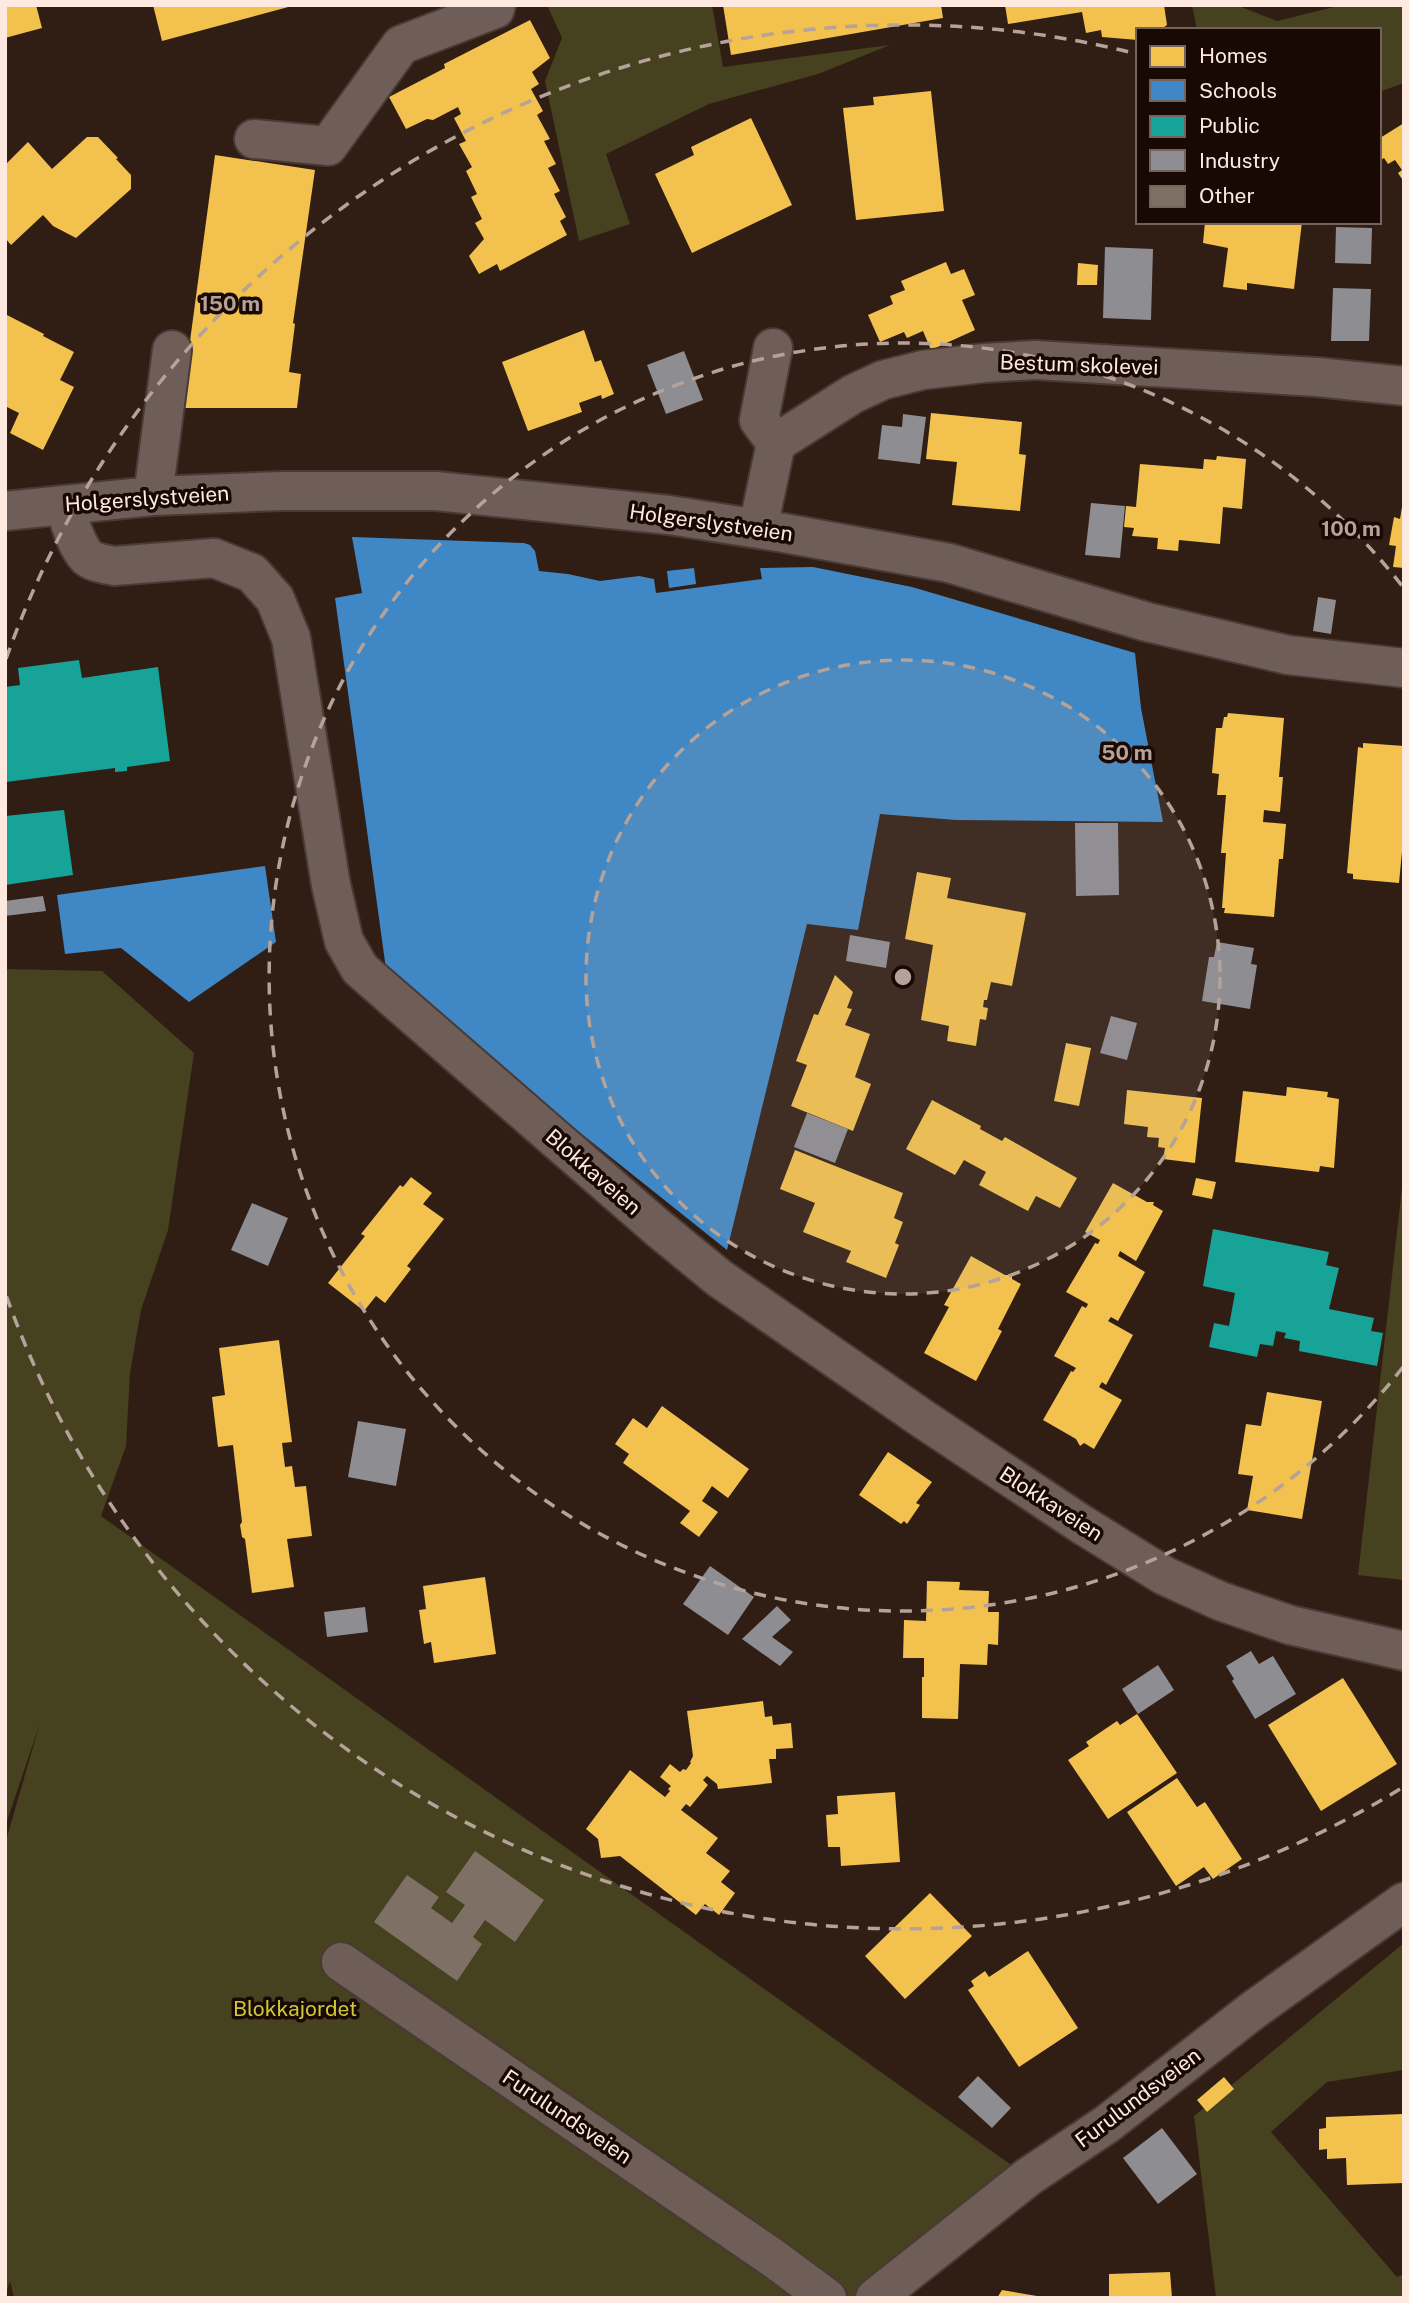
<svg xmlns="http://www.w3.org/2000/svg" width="1409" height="2303" viewBox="0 0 1409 2303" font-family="'Public Sans',sans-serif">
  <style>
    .green { fill: #46411f }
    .homes { fill: #f2c14e }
    .schools { fill: #3f88c5 }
    .public { fill: #17a398 }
    .industry { fill: #8d8d92 }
    .building { fill: #7f7065 }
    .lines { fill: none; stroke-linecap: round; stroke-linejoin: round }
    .minor-casing { stroke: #493a35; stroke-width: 42 }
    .minor { stroke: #6e5e57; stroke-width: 38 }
    .ring { fill: none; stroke: #b5a299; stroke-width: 3.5; stroke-dasharray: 12 9 }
    .labels { text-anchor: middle; stroke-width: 7; stroke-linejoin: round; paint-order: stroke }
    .street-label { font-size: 21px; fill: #fde9e0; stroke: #190904 }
    .park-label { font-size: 21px; fill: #d0c834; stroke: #190904 }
    .centre { fill: #b5a299; stroke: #190904; stroke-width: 3.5 }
    .ring-label { font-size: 21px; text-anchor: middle; font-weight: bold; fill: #b5a299; stroke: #190904; stroke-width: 7; stroke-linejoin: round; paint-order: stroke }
  </style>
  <rect width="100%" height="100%" fill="#301d14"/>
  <!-- green -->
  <g class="green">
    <path d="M547 5H712L723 67 890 45 818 74 709 104 606 154 630 224 579 241 545 81 562 38Z"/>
    <path d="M1192 5H1236L1277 21 1342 5H1404V83L1379 92V30H1197Z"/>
    <path d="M5 969 102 971 194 1053 168 1230 141 1310 130 1373 126 1446 101 1516 1028 2177 885 2298H14L10 2281 5 2297V1844L40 1723 5 1827Z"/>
    <path d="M1404 1170V1580L1358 1575Z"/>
    <path d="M1404 1943V2070L1327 2082 1271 2132 1397 2277 1404 2274V2298H1216L1194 2116Z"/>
  </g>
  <!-- homes -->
  <g class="homes">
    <path d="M5 5H36L42 28 5 38Z"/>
    <path d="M153 5H292V6L162 41Z"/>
    <path d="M723 5H941L943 18 731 55Z"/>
    <path d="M1005 5H1164L1167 25 1160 30H1138V40L1102 37 1101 30 1086 33 1082 12 1008 24Z"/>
    <path d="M530 20 550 58 532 72 539 84 531 89 543 111 537 115 550 139 544 141 556 164 548 168 560 191 554 194 566 217 560 221 567 235 500 271 497 264 479 274 469 256 484 239 475 223 482 219 471 197 477 194 466 171 472 167 459 144 466 141 454 118 461 114 458 107 433 120 427 119 406 129 389 97 445 68 444 64Z"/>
    <path d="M931 91 944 211 856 220 843 108 874 105 873 97Z"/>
    <path d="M751 118 792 205 692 253 655 174 694 155 691 147Z"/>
    <path d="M1404 123V182L1398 173 1402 170 1395 160 1388 164 1384 158 1379 161 1380 138Z"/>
    <path d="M87 137H98L118 158 116 159 131 175V189L76 238 53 226 43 215 11 245 5 238V165L28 142 52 169Z"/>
    <path d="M215 155 315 170 293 323 295 324 289 372 301 374 297 408H181Z"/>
    <path d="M1205 222H1302L1294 289 1247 283V290L1223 287 1228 248 1203 243Z"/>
    <path d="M946 262 951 274 964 269 975 295 962 300 975 330 931 350 923 331 907 338 904 332 880 342 868 315 893 304 890 296 905 290 901 281Z"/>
    <path d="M1078 263 1098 265 1097 285H1077Z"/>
    <path d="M5 314 44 334 43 336 74 352 60 380 74 387 43 450 10 433 19 413 5 406Z"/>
    <path d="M584 330 595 362 601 360 614 394 602 399 601 395 579 403 582 412 528 431 502 362Z"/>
    <path d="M931 413 1022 422 1019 454 1026 455 1020 511 952 505 957 462 926 459Z"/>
    <path d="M1217 456 1246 459 1242 509 1223 507 1220 544 1179 540 1178 551 1157 549 1158 538 1132 536 1134 528 1124 527 1126 506 1136 507 1140 464 1203 469 1204 459 1216 460Z"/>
    <path d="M1402 507H1404V568L1393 567 1396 546 1389 545 1394 517 1400 519Z"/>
    <path d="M1228 713 1284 718 1279 777H1283L1280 812 1264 810 1263 822 1286 824 1283 859H1279L1274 917 1224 913 1225 908H1222L1226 853H1221L1226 795H1217L1219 774 1212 773 1216 728H1222L1224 717H1227Z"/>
    <path d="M1363 743 1404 746V831L1399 883 1353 879V874L1347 873 1358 747 1363 748Z"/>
    <path d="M917 872 951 878 947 898 1026 913 1012 986 991 982 987 1000H984L983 1007 988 1008 986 1020 980 1019 976 1046 947 1041 949 1026 921 1020 933 945 905 939Z"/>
    <path d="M835 975 853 992 847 1008 852 1009 845 1025 870 1034 855 1077 871 1084 853 1131 791 1106 807 1065 796 1061 814 1014 818 1015Z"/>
    <path d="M1066 1043 1091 1048 1079 1106 1054 1101Z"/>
    <path d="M1287 1087 1328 1092 1327 1097 1339 1099 1334 1168 1320 1166 1319 1172 1235 1162 1243 1091 1286 1096Z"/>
    <path d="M1127 1090 1202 1098 1195 1163 1163 1159 1165 1148 1158 1147 1159 1138 1147 1137 1148 1127 1124 1124Z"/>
    <path d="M932 1100 981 1126 980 1129 1002 1141 1005 1137 1077 1178 1060 1208 1036 1196 1028 1211 979 1185 986 1172 964 1160 955 1175 906 1149Z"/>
    <path d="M795 1150 903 1193 894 1218 903 1222 895 1243 899 1245 886 1278 846 1262 851 1251 803 1232 815 1203 780 1189Z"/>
    <path d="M411 1177 432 1193 423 1204 444 1219 407 1266 411 1269 385 1303 376 1296 364 1311 328 1283 365 1236 361 1234 400 1185 403 1187Z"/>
    <path d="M1196 1178 1216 1182 1212 1199 1192 1195Z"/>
    <path d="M1113 1183 1147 1202H1154L1153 1205 1163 1211 1136 1261 1120 1251 1118 1256 1145 1272 1118 1321 1111 1317 1108 1321 1133 1335 1106 1385 1102 1382 1099 1387 1122 1400 1094 1449 1084 1443 1080 1446 1076 1439 1043 1420 1071 1371 1073 1372 1076 1368 1054 1356 1082 1306 1086 1308 1088 1304 1066 1292 1095 1243 1098 1244 1100 1240 1085 1232Z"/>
    <path d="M971 1256 1005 1275H1012V1279L1021 1284 998 1329 1002 1331 976 1381 924 1353 949 1307 944 1305Z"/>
    <path d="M279 1340 292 1442 282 1443 285 1467 292 1466 295 1487 306 1486 312 1536 287 1539 294 1587 252 1593 245 1539 242 1537 240 1525 242 1522 233 1445 218 1447 212 1397 225 1395 219 1348Z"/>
    <path d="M1267 1392 1322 1401 1302 1519 1247 1510 1253 1476 1238 1474 1246 1424 1261 1426Z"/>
    <path d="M662 1406 749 1469 728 1498 712 1486 702 1501 718 1512 699 1537 680 1523 690 1511 623 1463 629 1454 615 1444 633 1418 647 1428Z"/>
    <path d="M888 1452 932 1482 916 1503 920 1505 907 1524 904 1521 901 1524 859 1495Z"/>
    <path d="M485 1577 496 1654 434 1663 431 1642 424 1644 419 1610 426 1609 423 1586Z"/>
    <path d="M927 1581 960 1582 959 1590 989 1591 988 1612H999L998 1645 988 1644 987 1665 960 1664 958 1719 922 1718V1677H924V1658H903L904 1620 926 1621Z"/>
    <path d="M1343 1678 1397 1764 1321 1811 1268 1725Z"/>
    <path d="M763 1701 765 1717 772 1716 773 1725 791 1723 793 1748 776 1749V1759H769L772 1783 718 1789 717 1784 707 1776 703 1780 708 1785 690 1807 686 1804 681 1810 718 1838 706 1853 730 1871 721 1882 735 1893 719 1915 705 1904 696 1915 620 1856 601 1858 598 1839 586 1829 630 1770 665 1797 670 1791 668 1789 671 1786 660 1777 670 1764 680 1772 683 1769 686 1770 691 1763 690 1762 693 1756 687 1711Z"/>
    <path d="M1137 1714 1177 1773 1108 1819 1068 1760 1089 1746 1086 1742 1117 1721 1120 1725Z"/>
    <path d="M1177 1778 1197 1807 1205 1802 1242 1859 1213 1879 1204 1867 1176 1886 1127 1812Z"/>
    <path d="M895 1792 900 1862 841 1866 840 1847H828L826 1815 838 1814 837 1796Z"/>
    <path d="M930 1893 972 1936 905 1999 865 1956Z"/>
    <path d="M1028 1951 1078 2028 1019 2067 968 1990 974 1986 971 1981 985 1971 989 1977Z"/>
    <path d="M1224 2077 1234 2089 1207 2112 1197 2100Z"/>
    <path d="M1404 2114V2183L1347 2185 1346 2158 1327 2159V2149L1319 2150V2129L1326 2128V2117Z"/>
    <path d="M1170 2272 1172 2298H1109V2274Z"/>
    <path d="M1002 2290 1037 2296V2298H997Z"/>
  </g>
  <!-- schools -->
  <g class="schools">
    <path d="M352 537 524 543 530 545 535 551 539 571 568 574 600 581 639 576 654 579 656 593 762 579 760 568 813 567 912 587 1135 653 1141 708 1163 822 956 820 880 814 858 930 807 924 727 1250 524 1088 386 969 335 598 362 593Z"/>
    <path d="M694 568 696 584 669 588 667 571Z"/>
    <path d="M265 866 276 942 189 1002 121 948 65 954 57 895Z"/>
  </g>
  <!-- public -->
  <g class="public">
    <path d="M79 660 82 678 158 667 170 761 127 767V771L115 772V768L6 782 5 687 20 685 18 668Z"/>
    <path d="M64 810 73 875 5 885V816Z"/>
    <path d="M1213 1229 1329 1252 1326 1265 1339 1268 1329 1309 1374 1318 1371 1331 1383 1333 1377 1366 1299 1351 1300 1341 1284 1338 1286 1333 1276 1331 1273 1346 1260 1344 1257 1357 1209 1347 1214 1323 1229 1326 1235 1293 1203 1286Z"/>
  </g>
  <!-- industry -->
  <g class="industry">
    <path d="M1336 227 1372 228 1371 264 1335 263Z"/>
    <path d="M1105 247 1153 249 1151 320 1103 318Z"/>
    <path d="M1333 288 1371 289 1369 341H1331Z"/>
    <path d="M684 351 703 400 666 414 647 365Z"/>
    <path d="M903 414 926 417 920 464 878 459 882 425 902 427Z"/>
    <path d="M1091 503 1125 506 1120 558 1085 555Z"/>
    <path d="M1318 597 1336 600 1331 634 1313 631Z"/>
    <path d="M1075 823H1118L1119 895 1076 896Z"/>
    <path d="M43 896 46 911 5 916V901Z"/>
    <path d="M850 935 890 942 886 968 846 961Z"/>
    <path d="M1217 942 1254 948 1251 964 1257 965 1250 1009 1202 1001 1209 957H1214Z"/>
    <path d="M1111 1016 1137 1023 1127 1060 1100 1053Z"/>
    <path d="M807 1113 848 1129 835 1163 794 1147Z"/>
    <path d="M252 1203 288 1218 268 1266 231 1250Z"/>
    <path d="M358 1421 406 1429 396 1486 348 1477Z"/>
    <path d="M710 1566 754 1597 728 1635 683 1604Z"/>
    <path d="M777 1606 791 1620 772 1637 793 1652 780 1666 742 1639Z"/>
    <path d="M365 1607 368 1632 327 1637 324 1612Z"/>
    <path d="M1251 1651 1259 1664 1273 1656 1296 1694 1255 1719 1232 1681 1234 1679 1226 1666Z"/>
    <path d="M1158 1665 1174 1690 1138 1714 1122 1689Z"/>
    <path d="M978 2076 1011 2108 992 2128 958 2097Z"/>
    <path d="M1162 2128 1197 2174 1158 2204 1123 2158Z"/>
  </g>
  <!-- building -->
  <path class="building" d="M475 1851 544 1900 515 1942 485 1920 473 1937 482 1944 457 1981 374 1922 407 1875 439 1897 431 1908 452 1923 465 1905 446 1892Z"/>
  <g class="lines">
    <!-- minor casing -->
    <g class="minor-casing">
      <g id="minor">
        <path d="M254 139 328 146 401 45 495 9 496 5"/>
        <path d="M773 348 759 420 776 443"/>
        <path d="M153 496 172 350"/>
        <path d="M64 505C70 521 75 544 87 557 94 563 105 564 114 566L214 558 252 573 275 599 291 638 331 885 344 941 360 969 658 1228 719 1278 923 1419 1081 1524 1165 1576 1220 1601 1290 1625 1404 1651"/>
        <path d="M5 511 153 496 282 491H436L669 515 784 533 949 563 1147 622 1288 655 1404 668"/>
        <path d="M758 528 776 443 853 394 883 380 923 370 984 363 1035 360 1317 377 1404 386"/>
        <path d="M341 1962 773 2258 827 2298"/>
        <path d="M875 2298 1028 2177 1107 2124 1252 2011 1404 1902"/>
      </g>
    </g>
    <!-- minor -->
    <use href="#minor" class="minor"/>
  </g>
  <!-- distance rings -->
  <circle cx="903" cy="977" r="317" fill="#b5a299" fill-opacity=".12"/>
  <g class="ring">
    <circle cx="903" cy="977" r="317"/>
    <path d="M1403 1367A634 634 0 1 1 1403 587"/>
    <path d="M1400 1789A952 952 0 0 1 6 1295M6 659A952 952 0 0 1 1133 53"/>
  </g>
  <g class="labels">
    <!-- street labels -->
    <g class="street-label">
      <text transform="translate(1079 365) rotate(2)" y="7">Bestum skolevei</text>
      <text transform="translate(147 499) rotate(-4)" y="7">Holgerslystveien</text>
      <text transform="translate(711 523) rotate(8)" y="7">Holgerslystveien</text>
      <text transform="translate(593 1172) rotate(41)" y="7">Blokkaveien</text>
      <text transform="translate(1051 1504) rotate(33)" y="7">Blokkaveien</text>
      <text transform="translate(1138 2098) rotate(-37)" y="7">Furulundsveien</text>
      <text transform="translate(567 2117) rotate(34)" y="7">Furulundsveien</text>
    </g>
    <!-- park labels -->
    <g class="park-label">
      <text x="295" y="2016">Blokkajordet</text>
    </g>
  </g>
  <circle cx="903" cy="977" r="10" class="centre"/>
  <g class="ring-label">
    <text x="230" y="311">150 m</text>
    <text x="1351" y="536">100 m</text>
    <text x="1127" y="760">50 m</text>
  </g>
  <!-- border -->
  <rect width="1409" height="2303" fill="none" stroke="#fde9e0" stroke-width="14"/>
  <!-- legend -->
  <rect x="1136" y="28" width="245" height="196" fill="#190904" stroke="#74635c" stroke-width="2"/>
  <rect x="1150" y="46" width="35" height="21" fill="#f2c14e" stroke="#74635c" stroke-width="2"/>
  <text x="1199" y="63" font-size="21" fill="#fde9e0">Homes</text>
  <rect x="1150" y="80" width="35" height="21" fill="#3f88c5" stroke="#74635c" stroke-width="2"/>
  <text x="1199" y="98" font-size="21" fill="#fde9e0">Schools</text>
  <rect x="1150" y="116" width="35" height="21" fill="#17a398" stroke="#74635c" stroke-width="2"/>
  <text x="1199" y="133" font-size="21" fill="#fde9e0">Public</text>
  <rect x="1150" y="150" width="35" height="21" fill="#8d8d92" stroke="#74635c" stroke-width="2"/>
  <text x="1199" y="168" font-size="21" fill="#fde9e0">Industry</text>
  <rect x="1150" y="186" width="35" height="21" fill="#7f7065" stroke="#74635c" stroke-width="2"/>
  <text x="1199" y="203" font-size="21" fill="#fde9e0">Other</text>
</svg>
